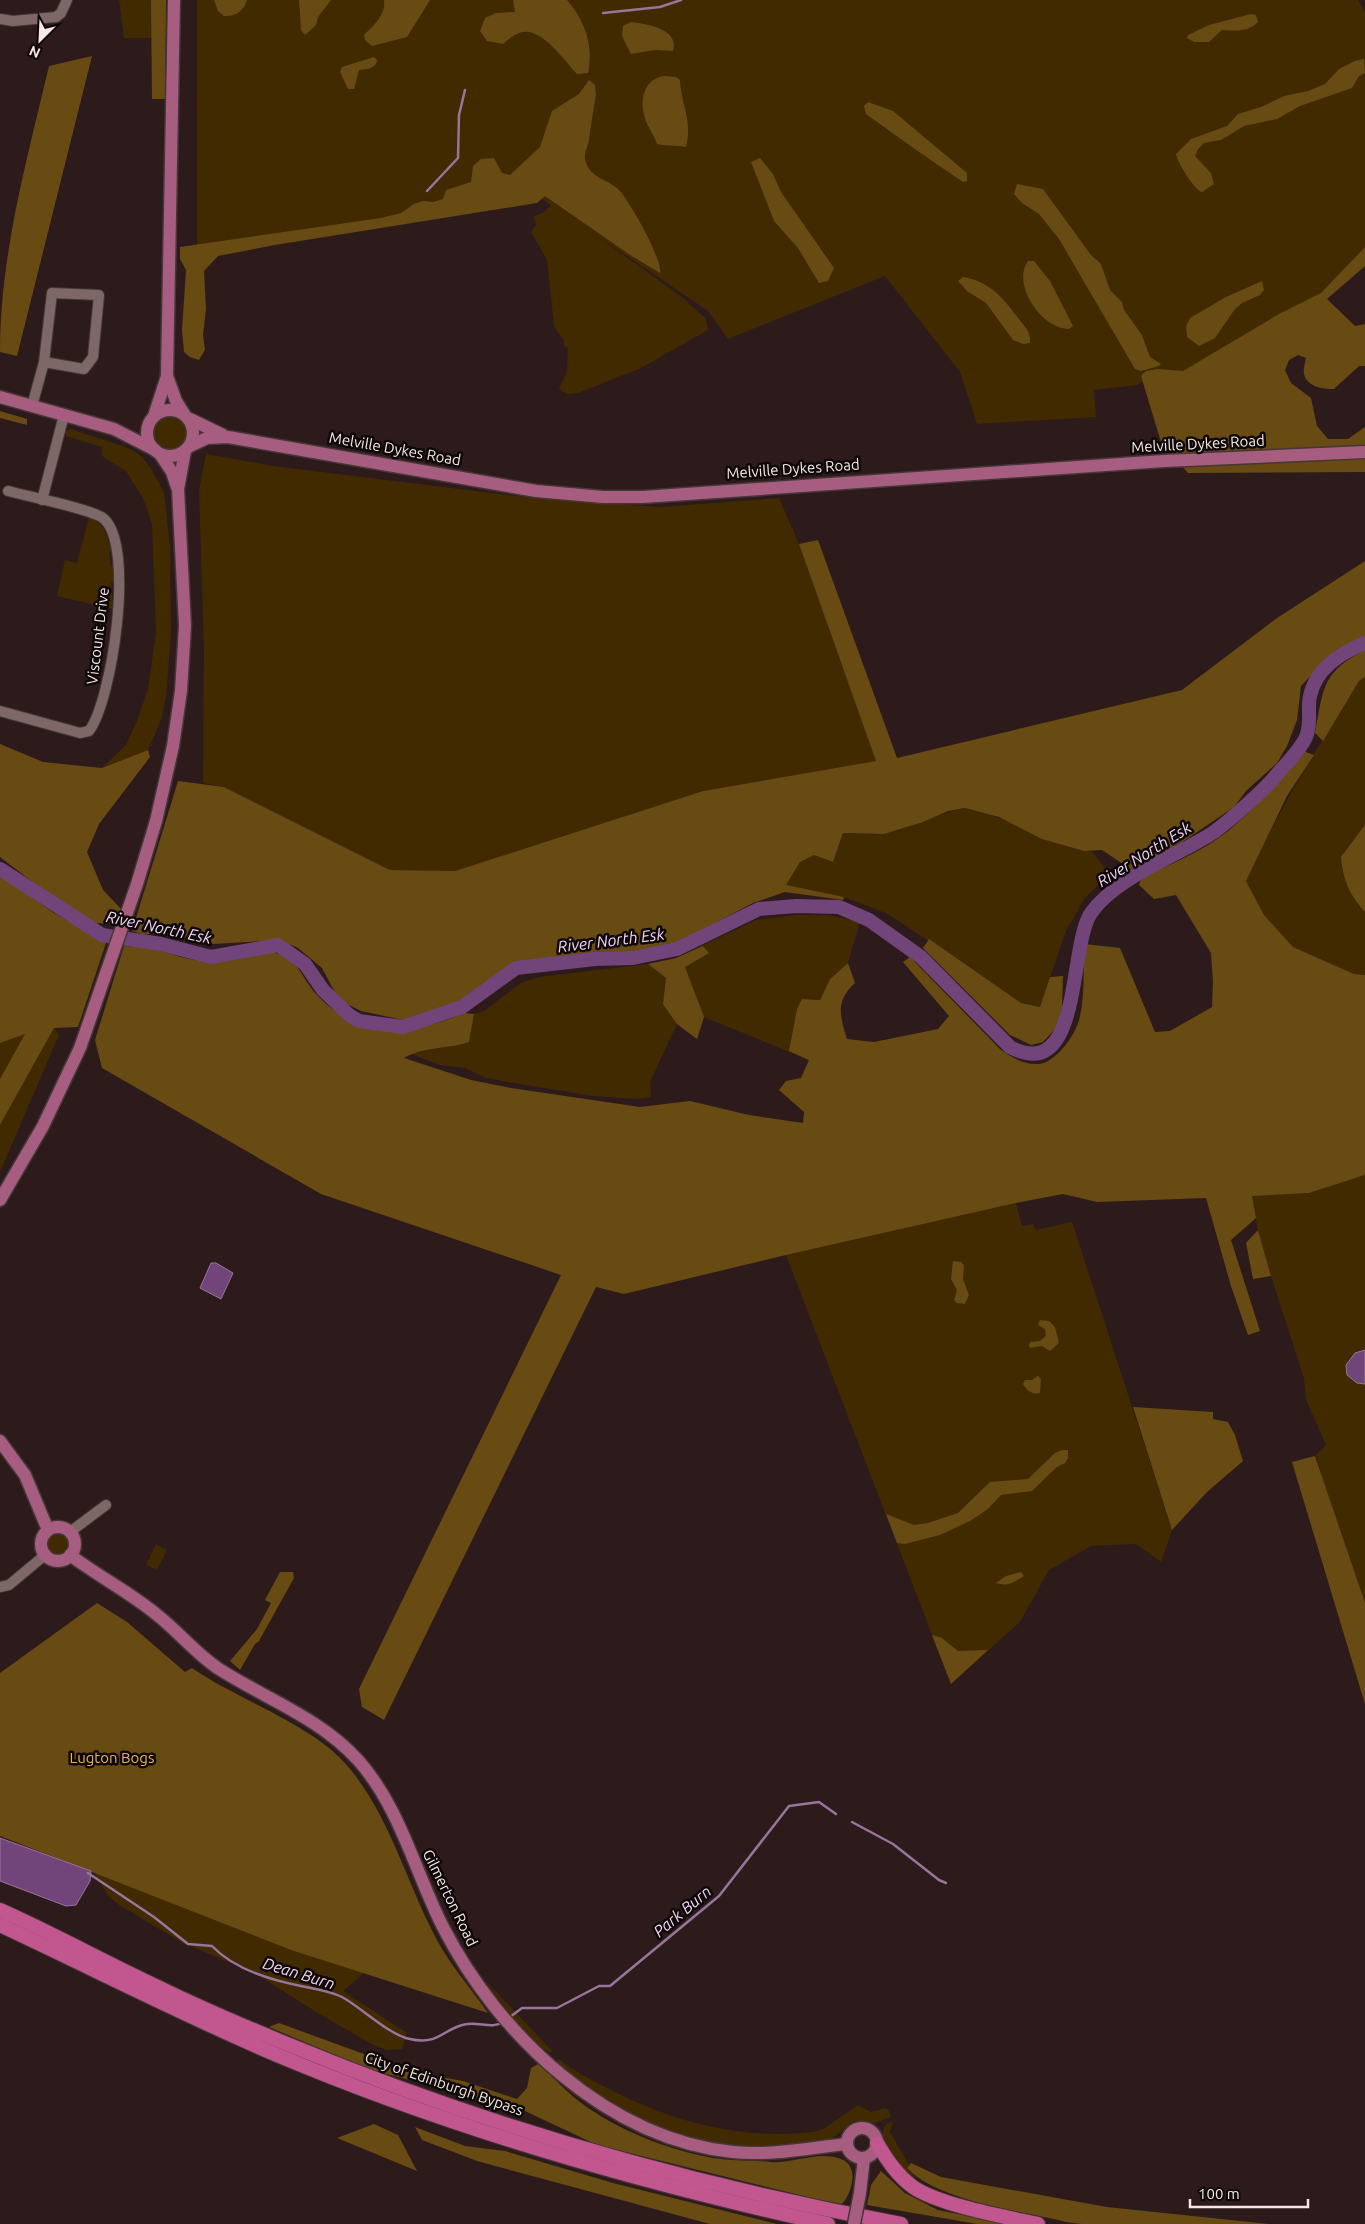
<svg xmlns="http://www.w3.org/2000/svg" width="1365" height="2224" viewBox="0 0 1365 2224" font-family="Ubuntu,sans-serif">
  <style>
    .green { fill: #412a00 }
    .forest { fill: #684a13 }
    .water { fill: #71447a; stroke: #98759a }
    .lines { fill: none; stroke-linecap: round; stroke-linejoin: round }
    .stream { stroke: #98759a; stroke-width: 2.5 }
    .river { stroke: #71447a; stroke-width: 14 }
    .minor-casing { stroke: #453737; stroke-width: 12 }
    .major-casing { stroke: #453737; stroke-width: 15 }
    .highway-casing { stroke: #453737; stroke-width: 16 }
    .minor { stroke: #7e6767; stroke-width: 10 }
    .major { stroke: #a75d7f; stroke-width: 12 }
    .highway { stroke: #c2568f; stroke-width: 14 }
    .major-bridge-casing { stroke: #453737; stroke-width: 15; stroke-linecap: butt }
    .major-bridge { stroke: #a75d7f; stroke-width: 12 }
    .labels { text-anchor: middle; stroke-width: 5; stroke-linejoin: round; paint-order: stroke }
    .street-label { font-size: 15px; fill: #f4e7e6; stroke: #0f0808 }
    .park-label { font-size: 15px; fill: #edb354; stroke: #0f0808 }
    .water-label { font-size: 16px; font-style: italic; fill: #f0d5f5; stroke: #0f0808 }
  </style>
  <rect width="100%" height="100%" fill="#2d1b1b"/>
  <!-- green -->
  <g class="green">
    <path d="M119 0H152L153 38H124Z"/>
    <path d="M197 0H1358L1365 12V259L1230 371 1153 375 1137 385 1094 390 1096 417 977 424 960 372 885 276 728 339 708 311 593 233 682 297 706 319 708 330 641 368 578 393 567 394 559 389 567 372 568 348 564 346V341L554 326 547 260 531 232 537 224 533 217 543 213 551 205 539 197 197 253Z"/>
    <circle cx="170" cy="433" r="17"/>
    <path d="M70 429 126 447 139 454 150 467 164 492 170 546 171 632 166 697 161 720 148 750 102 768 126 745 137 721 148 689 156 633 152 524 143 498 126 471 102 456V447L66 436V432Z"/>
    <path d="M206 454 273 466 533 498 660 507 779 498 799 544 877 761 703 791 455 871 390 870 224 787 203 783 204 649 199 490Z"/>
    <path d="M89 517C105 524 107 535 111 551L109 554 111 566 114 567V580L111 583 113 609 57 596 65 560 77 563Z"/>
    <path d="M1365 677V975L1354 974 1293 947 1264 915 1246 881C1277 811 1319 746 1359 681Z"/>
    <path d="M965 808C976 811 988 813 999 818 1022 826 1069 852 1092 851L1109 874 1084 899 1065 933 1040 1007 1021 1003 888 914 844 897 785 886 800 861 814 855 833 862 843 833C857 833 873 836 886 833 914 827 938 813 965 808Z"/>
    <path d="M796 915H830L860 922 848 963 830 979 820 1000 802 999 809 1060 704 1017 697 1039 677 1024 650 1082 651 1097 636 1099 593 1096 514 1083 486 1078 465 1068 440 1065 411 1054 469 1042 474 1014 484 1011 521 983 539 977 648 964 666 978 676 958 756 920Z"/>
    <path d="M54 1028 59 1035 0 1172V1125Z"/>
    <path d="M26 1033 0 1079V1043Z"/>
    <path d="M1365 1175V1612L1334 1522 1316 1455 1326 1445 1306 1400 1304 1378 1271 1276 1258 1230 1251 1195 1309 1193Z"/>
    <path d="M1016 1203 1022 1226 1033 1224 1036 1230 1072 1222 1172 1530 1161 1562 1136 1544 1091 1546 1049 1570 1020 1622 951 1684 786 1255Z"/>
    <circle cx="58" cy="1544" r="11"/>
    <path d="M156 1544 167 1550 157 1570 146 1565Z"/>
    <path d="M93 1871 291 1950 364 1973 343 1991 407 2033 402 2049 387 2050 372 2044 321 2015 255 1973 183 1943 119 1905 109 1897Z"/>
    <path d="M486 1981 552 2051 553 2052C539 2056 495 1994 486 1981Z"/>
    <path d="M558 2058C572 2071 590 2079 607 2088 673 2122 739 2140 814 2132L825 2128 858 2105 871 2112 886 2108 889 2111 891 2117 875 2123 854 2121C843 2128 837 2138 823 2142 804 2148 783 2148 763 2148 684 2146 616 2117 557 2063Z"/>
    <path d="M893 2122 890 2132 909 2165 907 2168 917 2179C902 2169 881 2151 883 2130L887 2123Z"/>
  </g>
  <!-- forest -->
  <g class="forest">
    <path d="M151 0H166L165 99H152Z"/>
    <path d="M214 0H247C244 11 235 17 224 16L218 11Z"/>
    <path d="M299 0H331L318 17 316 25 305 35 301 30Z"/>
    <path d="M384 0H430L407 37 372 46 365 40 364 35C374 25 386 15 384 0Z"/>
    <path d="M513 0H567C585 20 594 47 588 73L577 74C564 61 541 25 519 33 513 35 507 41 503 44L487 41 480 31 485 18 496 13 515 12Z"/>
    <path d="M1251 14 1256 15 1258 22C1249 32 1235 31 1222 30L1209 42H1194L1187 38 1188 35 1209 25Z"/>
    <path d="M631 22C647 24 680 29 673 51L655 50 631 54 622 36 623 26Z"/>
    <path d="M92 56 17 356 0 352C0 254 27 160 49 66Z"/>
    <path d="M374 57 377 60C376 69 367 69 359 70L354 89H348L340 72 342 67Z"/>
    <path d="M1364 59 1365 73 1359 76 1352 88 1300 106 1277 119 1244 126 1221 140 1204 143 1198 149 1195 156 1211 173 1214 184 1202 192C1195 191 1177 162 1176 154L1191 139 1227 126 1238 114 1261 107 1284 96 1308 91 1325 84 1339 69 1355 61Z"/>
    <path d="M664 76 676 77 680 80C681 104 693 121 686 147 676 145 663 146 657 144 654 134 646 125 644 115 640 97 645 79 664 76Z"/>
    <path d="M589 80 595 85 596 95C593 111 591 125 589 140 588 146 584 153 585 159 589 179 608 178 620 191 630 202 663 260 660 273L630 255 545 196 537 203 275 245 218 256 204 271 206 309 203 335 205 350 199 360 190 357 184 352 182 330 186 270 180 259V247L381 218 401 213 414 204 423 201 433 202 443 199 446 190 471 182 473 166 481 159 494 158 502 173 510 175 540 147 552 111 579 94Z"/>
    <path d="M868 102 893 111 967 173V181L963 182C930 160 898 137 866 114L864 106Z"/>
    <path d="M760 158 773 174 781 192 834 268 828 281 819 283 798 248 774 221 751 162Z"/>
    <path d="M1017 184 1043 189 1091 255 1101 264 1110 290 1122 302 1124 310 1142 335 1150 357 1161 364 1159 366 1141 371 1135 369 1059 239 1039 214 1022 203 1014 194Z"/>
    <path d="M1365 247V266L1327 299 1355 326 1365 324V366H1359L1334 389C1323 389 1307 387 1304 374 1303 369 1305 363 1306 358L1298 355 1289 360 1285 370 1291 383 1311 398 1317 426 1328 439H1348L1365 427V472L1188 473 1161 442 1141 376 1146 371 1157 369 1183 371 1279 314 1321 293Z"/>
    <path d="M1028 261H1034L1050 281 1073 326 1069 329C1042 330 1011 284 1028 261Z"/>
    <path d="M963 277C991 282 1003 298 1019 319 1025 327 1031 332 1030 343L1023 344 1013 340 986 303 967 291 958 281Z"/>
    <path d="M1262 281 1264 290 1260 295 1242 303 1235 309 1215 338 1199 346 1187 337 1186 326 1190 318 1226 297Z"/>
    <path d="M0 411 27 419V425L0 418Z"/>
    <path d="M818 540 897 758 1182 690 1277 618 1365 561V637L1336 650 1301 686 1297 720 1287 746 1277 763 1246 791 1234 807 1169 851 1132 870 1102 850 1084 851 1042 839 999 817 965 808 948 811 923 822 884 834 843 833 833 862 814 855 800 862 786 885 844 897 843 900 785 892 753 903 673 945 635 953 562 958 513 965 482 985 460 1003 430 1015 403 1020 361 1011 339 1000 322 968 298 948 279 940 214 944 170 934H142L132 931 178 781 224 787 390 870 455 871 703 791 876 761 799 544Z"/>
    <path d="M1365 650V677L1359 681 1323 741 1315 733C1324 688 1321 673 1365 650Z"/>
    <path d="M0 744 43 762 102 768 148 750 150 757 99 824 87 852 103 890 121 909 114 924 96 923 64 906 0 857Z"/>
    <path d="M1303 751 1314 755 1287 796 1246 881 1264 915 1293 947 1354 974 1365 975V1175L1309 1193 1252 1196 1256 1218 1231 1240 1260 1331 1248 1335 1231 1286 1206 1198 1097 1202 1063 1194 1016 1203 786 1255 624 1294 596 1287 384 1720 362 1707 359 1689 561 1275 321 1194 102 1068 95 1040 124 946C134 947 145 947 154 949 168 952 181 958 195 960 215 962 254 947 266 950 305 960 297 976 321 999 365 1042 413 1034 465 1013L474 1014 469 1042C448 1049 423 1047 404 1058L471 1080 511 1088 640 1107 690 1101 749 1115 803 1123 804 1112 779 1090 786 1081 801 1078 809 1060 789 1051 797 1009 802 999 820 1000 830 979 848 963 855 983C835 1001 840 1016 847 1039L874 1042 938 1029 949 1016 903 962 910 957 1000 1049C1011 1057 1024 1065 1038 1064 1053 1064 1071 1040 1076 1028 1086 1008 1083 967 1084 944L1120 948 1155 1032 1170 1031 1212 1007 1213 982 1211 953 1176 895 1154 899 1139 885 1141 879C1172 863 1209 849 1235 825 1260 803 1283 777 1303 751Z"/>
    <path d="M1365 825V912C1349 894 1343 880 1341 857Z"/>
    <path d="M0 875 54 913 106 943 78 1027 54 1028 0 1125V1079L25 1034 0 1043Z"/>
    <path d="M929 939 1021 1003 1040 1007 1050 977 1063 976 1062 1007 1058 1026 1043 1042 1031 1045 1010 1035 923 948Z"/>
    <path d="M703 946 709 953 685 967 704 1017 697 1039 677 1024 663 1004 666 978 648 964 676 958Z"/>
    <path d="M1258 1230 1271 1276 1253 1279 1246 1243Z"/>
    <path d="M953 1261 961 1262 964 1265 963 1279 969 1295 965 1304 957 1303 954 1300 957 1290 951 1279Z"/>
    <path d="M1040 1320 1049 1321 1055 1327 1059 1343 1050 1351 1042 1346 1030 1348 1029 1346 1030 1342 1040 1341 1046 1336 1045 1329 1038 1325Z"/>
    <path d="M1038 1376 1041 1379 1040 1393C1032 1395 1026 1390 1023 1384L1025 1380H1032Z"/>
    <path d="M1133 1407 1213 1412V1419L1228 1422 1235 1435 1243 1461 1207 1492 1172 1530Z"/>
    <path d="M1062 1450H1068V1458L1065 1463 1057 1467 1032 1491 1001 1495 988 1509 970 1521 940 1535 905 1544 897 1543 886 1514 914 1525 928 1523 958 1513 990 1482 1028 1479 1055 1453Z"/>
    <path d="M1315 1456 1365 1603V1704L1292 1462Z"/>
    <path d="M280 1572H293L294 1578 259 1641 255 1644 240 1670 230 1661 257 1629 271 1603 265 1600Z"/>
    <path d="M1021 1572 1024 1576C1014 1582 1008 1587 996 1583L1006 1576Z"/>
    <path d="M97 1603 127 1622 185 1672 192 1668C237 1699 307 1723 343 1761 388 1809 407 1885 438 1942 452 1967 472 1990 488 2013L291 1950 0 1836V1673Z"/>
    <path d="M932 1635 942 1638 958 1651 988 1650 951 1684Z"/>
    <path d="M279 2023 413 2072 463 2081 517 2099 527 2088 531 2068 538 2064C553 2076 565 2091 580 2102 617 2130 668 2150 713 2158 731 2161 751 2160 770 2162 792 2164 820 2150 841 2159 860 2166 852 2193 842 2204L820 2200 597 2145 523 2110 368 2069 269 2027Z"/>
    <path d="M374 2124 398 2135 417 2171 337 2138Z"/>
    <path d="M415 2127 465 2146 505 2151 613 2183 777 2224H710L477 2161 422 2140Z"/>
    <path d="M911 2163 941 2177 1107 2207 1269 2224H1082L1066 2222C1021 2211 938 2201 907 2168Z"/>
    <path d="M881 2171 905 2193 938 2210 1008 2224H977L867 2205 871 2185Z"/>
  </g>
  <!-- water -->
  <g class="water">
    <path d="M211 1263H216L233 1273 221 1299 200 1288Z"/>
    <path d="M1365 1350V1384L1357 1383 1347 1375 1346 1365 1355 1353Z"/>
    <path d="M0 1838 91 1871 90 1881 76 1905 66 1906 0 1881Z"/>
  </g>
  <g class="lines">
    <!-- stream -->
    <g class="stream">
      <path d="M603 13 660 7 681 0"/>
      <path d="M427 191 458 158 459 115 465 90"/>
      <path d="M852 1822 893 1844 939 1880 946 1883"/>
      <path d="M88 1873 154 1917 188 1944 212 1946C234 1969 270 1980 301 1986 315 1989 330 1991 342 1997 362 2008 389 2035 410 2039 440 2046 444 2027 467 2024 480 2022 492 2029 504 2022"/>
      <path d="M510 2017 522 2008H557L599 1986H610L719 1896 789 1806 819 1802 836 1814"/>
    </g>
    <!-- river -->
    <path class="river" d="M0 869 102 935 161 944 211 957 278 945 305 964 323 990 349 1015 359 1021 403 1027 462 1007 516 968 595 959 633 958 677 949 759 909 796 906 839 907 869 920 921 957 1010 1047C1083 1085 1068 947 1091 913 1116 877 1178 856 1214 832 1229 821 1267 788 1278 773 1287 763 1300 750 1306 737 1312 724 1307 709 1310 696 1316 668 1341 653 1365 643"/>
    <!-- minor casing -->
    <g class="minor-casing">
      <g id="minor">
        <path d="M0 19 13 21 56 17 61 13 67 0"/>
        <path d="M32 406 44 362 52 293 99 295 93 357 84 369 44 362"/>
        <path d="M42 500 64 415"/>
        <path d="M0 711 80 733 89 731C112 701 136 544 103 518 91 509 26 496 8 491"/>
        <path d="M70 1532 106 1505"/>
        <path d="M0 1587 9 1585 45 1555"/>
      </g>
    </g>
    <!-- major casing -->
    <g class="major-casing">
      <g id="major">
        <path d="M167 376 176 401 184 414"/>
        <path d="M0 397 114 429 155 450"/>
        <circle cx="170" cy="433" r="23"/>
        <path d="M154 416 167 376 174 0"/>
        <path d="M190 419 223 435"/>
        <path d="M190 446 207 438 228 437 536 491 603 497H643L1164 461 1365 452"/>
        <path d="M160 454 172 472 177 487"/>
        <path d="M0 1200 43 1126 80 1048 137 884 156 821 173 746 181 691 185 626 178 489 185 451"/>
        <path d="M0 1441 25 1475 48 1530"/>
        <circle cx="58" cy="1544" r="17"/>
        <path d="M70 1555C98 1576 129 1592 156 1614 178 1631 196 1654 219 1669 266 1699 320 1718 358 1760 400 1807 415 1872 443 1927 498 2035 608 2139 733 2152 771 2156 809 2148 847 2144"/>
        <circle cx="862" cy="2143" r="15"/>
        <path d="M860 2193 864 2158"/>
      </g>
    </g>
    <!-- highway casing -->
    <g class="highway-casing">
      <g id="highway">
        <path d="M0 1910C54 1934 106 1963 160 1988 203 2009 248 2028 292 2046 488 2127 693 2185 901 2224"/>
        <path d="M0 1925C92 1968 183 2015 277 2055 455 2130 640 2183 828 2224"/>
        <path d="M877 2143C887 2160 897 2175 913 2187 939 2205 1006 2217 1038 2224"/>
      </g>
    </g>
    <!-- minor -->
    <use href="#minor" class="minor"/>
    <!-- major -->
    <use href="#major" class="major"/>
    <!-- highway -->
    <use href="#highway" class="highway"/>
    <!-- major-bridge casing -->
    <g class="major-bridge-casing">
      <path id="major-bridge" d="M854 2224 860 2193"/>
    </g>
    <!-- major-bridge -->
    <use href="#major-bridge" class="major-bridge"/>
  </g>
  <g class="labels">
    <!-- street labels -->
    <g class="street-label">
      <text transform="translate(1198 444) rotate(-3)" y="5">Melville Dykes Road</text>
      <text transform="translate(395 449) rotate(10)" y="5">Melville Dykes Road</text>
      <text transform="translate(793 469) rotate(-4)" y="5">Melville Dykes Road</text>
      <text transform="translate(98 636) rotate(-83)" y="5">Viscount Drive</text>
      <text transform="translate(450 1898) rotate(64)" y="5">Gilmerton Road</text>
      <text transform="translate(444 2084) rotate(19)" y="5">City of Edinburgh Bypass</text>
    </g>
    <!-- park labels -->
    <g class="park-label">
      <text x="112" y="1763">Lugton Bogs</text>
    </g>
    <!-- water labels -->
    <g class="water-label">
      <text transform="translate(1144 854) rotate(-32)" y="6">River North Esk</text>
      <text transform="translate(159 927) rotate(12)" y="6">River North Esk</text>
      <text transform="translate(611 940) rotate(-7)" y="6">River North Esk</text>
      <text transform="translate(682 1911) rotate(-40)" y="6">Park Burn</text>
      <text transform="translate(299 1973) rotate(17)" y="6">Dean Burn</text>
    </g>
  </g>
  <!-- north arrow -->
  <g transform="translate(40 40) rotate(204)" stroke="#0f0808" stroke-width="4" paint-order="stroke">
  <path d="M0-4L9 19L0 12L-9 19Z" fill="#f4e7e6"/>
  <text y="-8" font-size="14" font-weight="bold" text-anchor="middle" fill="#f4e7e6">N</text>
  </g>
  <!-- scale -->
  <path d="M1190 2199v8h118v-8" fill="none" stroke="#f4e7e6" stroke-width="2.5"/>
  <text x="1198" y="2199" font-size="15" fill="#f4e7e6" stroke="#0f0808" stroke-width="4" paint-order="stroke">100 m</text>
</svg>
